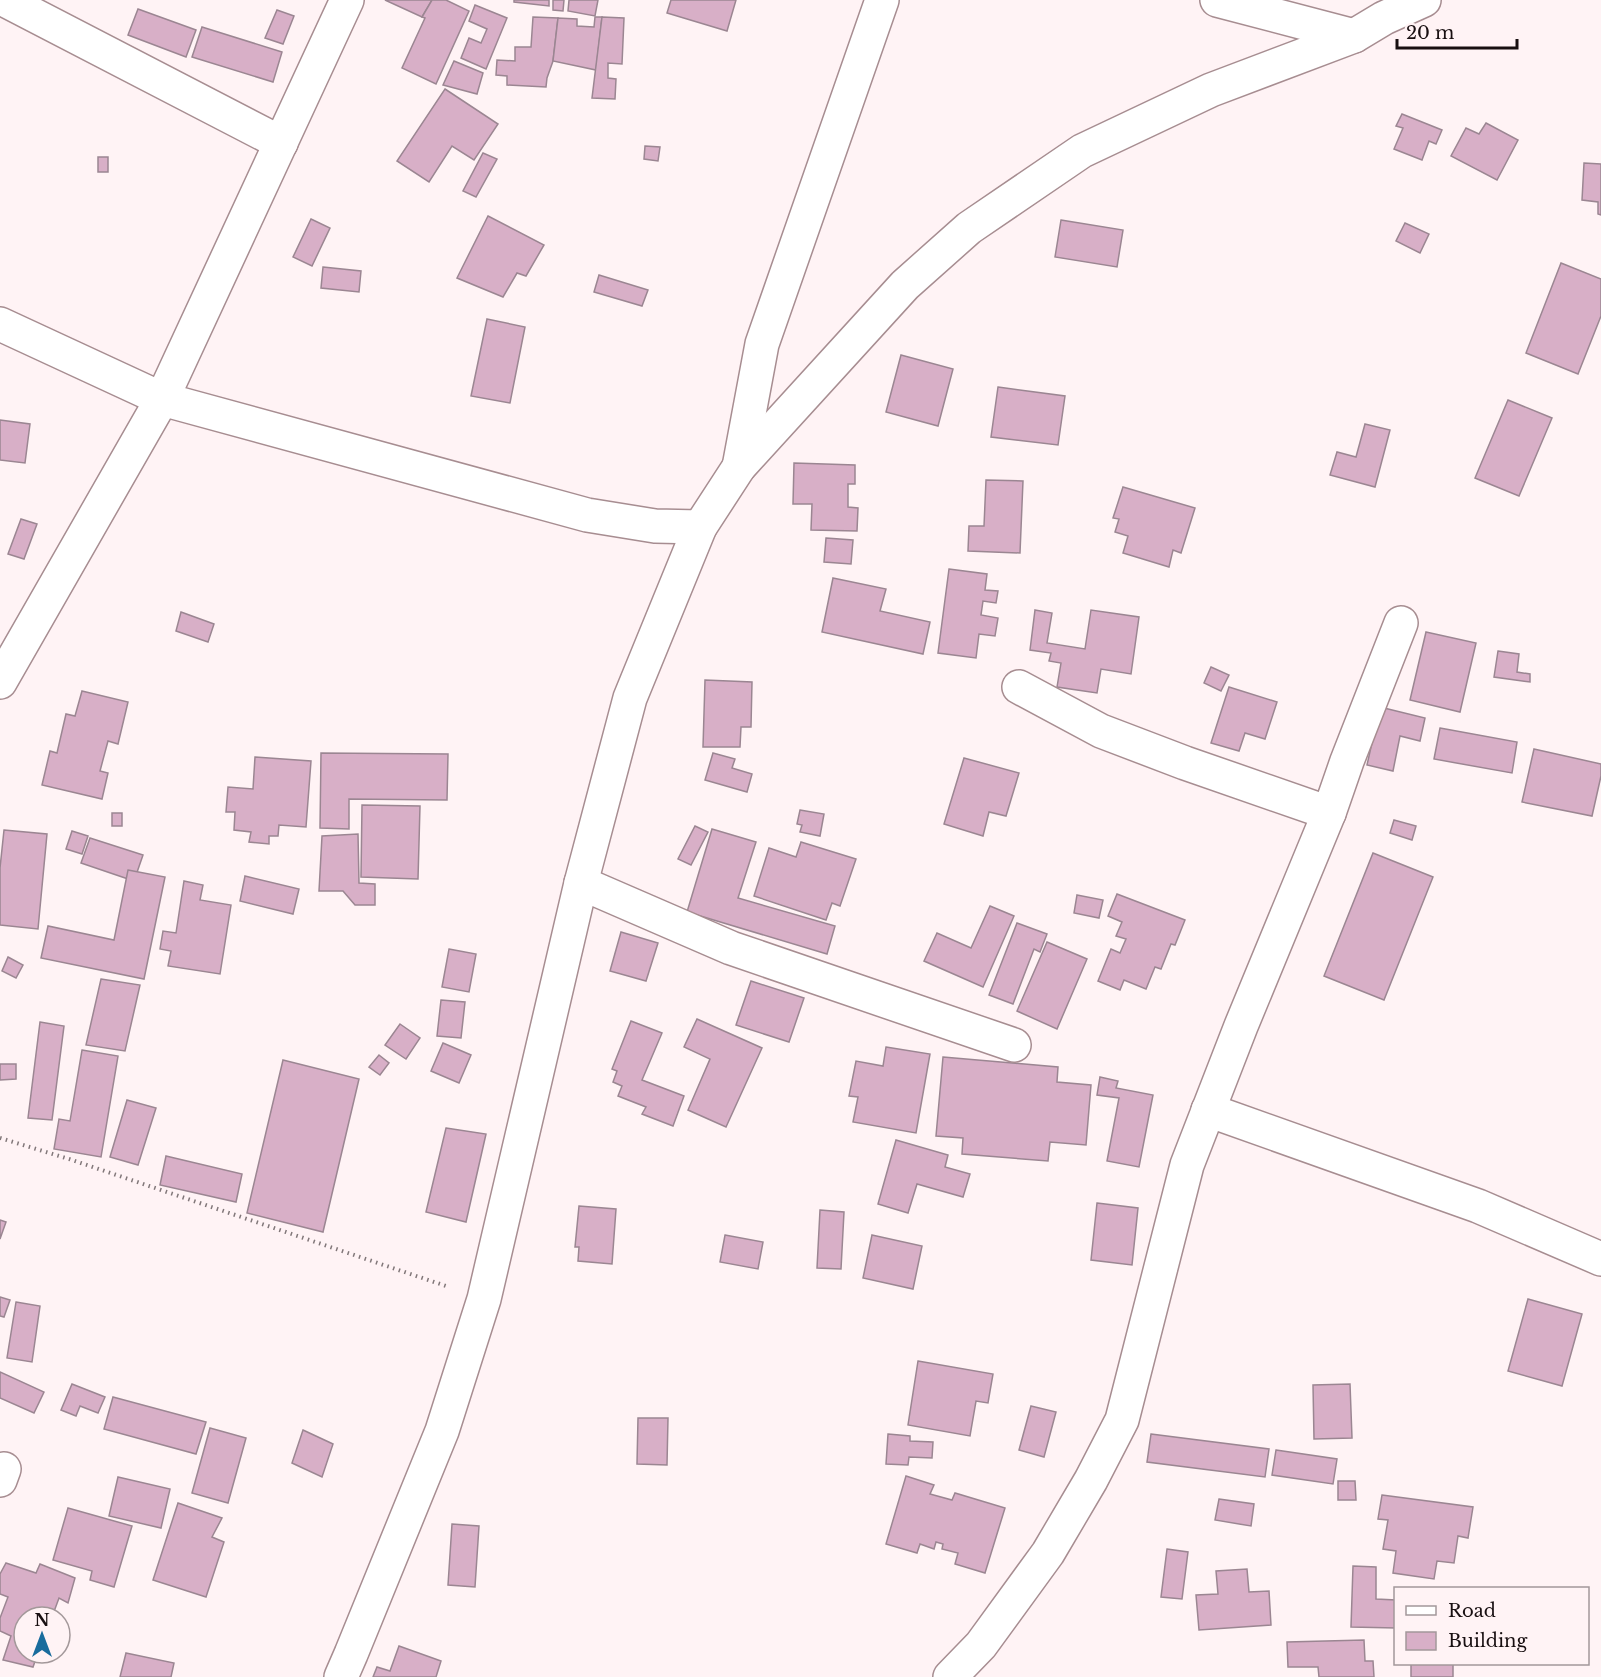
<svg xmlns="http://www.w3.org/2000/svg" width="1601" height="1677" viewBox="0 0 1601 1677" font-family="'Libre Baskerville',serif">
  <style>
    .building { fill: #d8afc7; stroke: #9b8692; stroke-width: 1.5 }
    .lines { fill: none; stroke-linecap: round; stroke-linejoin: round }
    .street-casing { stroke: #a78d91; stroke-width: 36 }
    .secondary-casing { stroke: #a78d91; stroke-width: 36 }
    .path { stroke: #817779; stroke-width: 4; stroke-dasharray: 1.5 4.5; stroke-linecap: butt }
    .street { stroke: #fff; stroke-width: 33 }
    .secondary { stroke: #fff; stroke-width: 33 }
  </style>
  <rect width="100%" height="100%" fill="#fff3f5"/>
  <!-- building -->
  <g class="building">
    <path d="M385 0H432L422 17Z"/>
    <path d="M432 0H446L469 11 436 84 402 68 425 18 422 17Z"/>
    <path d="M514 0H549V6L514 2Z"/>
    <path d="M553 0H564L563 11 553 10Z"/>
    <path d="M569 0H598L595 16 568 11Z"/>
    <path d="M671 0H736L727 31 667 13Z"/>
    <path d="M475 5 507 18 486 69 461 58 469 38 481 43 487 29 469 21Z"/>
    <path d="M138 9 196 30 186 57 128 35Z"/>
    <path d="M277 10 294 16 283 44 265 38Z"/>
    <path d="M533 17 558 18 553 61 547 78 546 87 507 85V76L496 75 497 60 515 61V47H531Z"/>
    <path d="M595 17H602L596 70 553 61 558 18 577 19V26L594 27Z"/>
    <path d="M602 17 624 18 622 64 608 63V78L616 79 615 99 592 98Z"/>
    <path d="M202 27 282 52 273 82 192 57Z"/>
    <path d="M454 61 483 73 477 94 443 85Z"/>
    <path d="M445 89 498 124 474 160 452 146 429 182 397 161Z"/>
    <path d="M1402 114 1442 130 1436 144 1429 141 1422 160 1394 149 1403 128 1396 126Z"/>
    <path d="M1486 123 1518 140 1497 180 1451 156 1466 128 1479 134Z"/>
    <path d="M645 146 660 147 658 161 644 159Z"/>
    <path d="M483 153 497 159 476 197 463 191Z"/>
    <rect x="98" y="157" width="10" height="15"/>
    <path d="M1584 163 1601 164V215L1598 214V202L1582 200Z"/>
    <path d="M488 216 544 245 526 276 517 273 503 297 457 278Z"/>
    <path d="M311 219 330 228 312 266 293 257Z"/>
    <path d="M1061 220 1123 230 1117 267 1055 257Z"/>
    <path d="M1405 223 1429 234 1420 253 1396 241Z"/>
    <path d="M1561 263 1601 279V316L1578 374 1526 353Z"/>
    <path d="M323 267 361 271 359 292 321 288Z"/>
    <path d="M599 275 648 290 642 306 594 292Z"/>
    <path d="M487 319 525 327 510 403 471 396Z"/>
    <path d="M901 355 953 369 938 426 886 412Z"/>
    <path d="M998 387 1065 396 1058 445 991 437Z"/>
    <path d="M1508 400 1552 418 1519 496 1475 478Z"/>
    <path d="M0 420 30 424 25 463 0 460Z"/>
    <path d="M1365 424 1390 430 1375 487 1330 475 1337 452 1356 457Z"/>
    <path d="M794 463 855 465V484H848V507L858 508 857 531 811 530 812 504H793Z"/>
    <path d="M986 480 1023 481 1020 553 968 551 969 526H984Z"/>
    <path d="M1123 487 1195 508 1181 553 1173 550 1169 567 1123 553 1128 536 1115 532 1119 519 1113 518Z"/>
    <path d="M21 519 37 524 24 559 8 554Z"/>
    <path d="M826 538 853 540 851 564 824 562Z"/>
    <path d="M949 569 987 574 985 590 998 591 996 603 983 601 981 615 998 618 995 636 979 634 976 658 938 653Z"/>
    <path d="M833 578 886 589 880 611 930 622 923 654 822 632Z"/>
    <path d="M1035 610 1052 613 1047 643 1085 649 1091 610 1139 617 1131 674 1101 669 1097 693 1057 687 1061 663 1049 661 1051 653 1030 650Z"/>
    <path d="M181 612 214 624 208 642 176 631Z"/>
    <path d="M1426 632 1476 643 1460 712 1410 700Z"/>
    <path d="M1498 651 1519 654 1517 672 1530 674V682L1494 677Z"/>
    <path d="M1211 667 1229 675 1221 691 1204 683Z"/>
    <path d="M705 680 752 682 751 727H741L740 747H703Z"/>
    <path d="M1229 687 1277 702 1265 739 1245 733 1239 751 1211 743Z"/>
    <path d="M82 691 128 702 118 744 108 741 100 771 108 773 102 799 42 785 50 751 57 753 66 714 75 716Z"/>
    <path d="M1380 707 1425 718 1420 741 1400 736 1393 771 1367 765Z"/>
    <path d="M1440 728 1517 742 1512 773 1434 759Z"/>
    <path d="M1534 749 1601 764V776L1592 816 1522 802Z"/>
    <path d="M321 753 448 754 447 800 349 799V829L320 828Z"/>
    <path d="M713 753 735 759 732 768 752 774 747 792 705 780Z"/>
    <path d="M255 757 311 761 306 827 279 825 278 836H269V844L249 842 251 832 234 830 235 812H226L228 787 253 789Z"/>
    <path d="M964 758 1019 773 1006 816 989 812 983 836 944 824Z"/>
    <path d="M362 805 420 806 418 879 361 877Z"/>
    <path d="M800 810 824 814 820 836 800 832 802 825 797 824Z"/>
    <rect x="112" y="813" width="10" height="13"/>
    <path d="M1394 820 1416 826 1412 840 1390 833Z"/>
    <path d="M695 826 708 832 691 865 678 859Z"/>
    <path d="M712 829 756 842 738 898 835 926 827 954 687 912Z"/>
    <path d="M4 830 47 834 38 929 0 925V868Z"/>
    <path d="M72 831 88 836 82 854 66 849Z"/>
    <path d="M358 834 359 883 375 884V905H355L343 891H319L322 836Z"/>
    <path d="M90 838 143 855 134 881 81 863Z"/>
    <path d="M801 842 856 859 840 906 832 903 826 920 754 896 769 848 796 857Z"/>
    <path d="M1373 853 1433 877 1384 1000 1324 976Z"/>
    <path d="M128 870 165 877 144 979 41 958 48 926 114 940Z"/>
    <path d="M245 876 299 889 293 914 240 901Z"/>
    <path d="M184 881 203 885 200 900 231 905 220 974 168 966 171 951 160 949 163 931 176 933Z"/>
    <path d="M1117 894 1185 920 1175 945 1171 944 1161 969 1155 967 1146 989 1124 980 1120 990 1098 981 1111 949 1120 953 1126 939 1116 936 1122 922 1108 916Z"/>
    <path d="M1077 895 1103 900 1099 918 1074 913Z"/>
    <path d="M990 906 1014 916 983 987 924 961 937 933 971 948Z"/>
    <path d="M1017 923 1047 934 1040 952 1034 949 1013 1004 989 995Z"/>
    <path d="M621 932 658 943 646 981 610 971Z"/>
    <path d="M1047 942 1087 959 1057 1029 1017 1011Z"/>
    <path d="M449 949 476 954 469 992 442 987Z"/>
    <path d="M8 957 23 965 16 978 2 971Z"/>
    <path d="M101 979 140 985 125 1051 86 1045Z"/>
    <path d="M751 981 804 998 789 1042 736 1025Z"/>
    <path d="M441 1000 465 1002 461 1038 437 1036Z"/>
    <path d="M697 1019 762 1048 726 1127 688 1110 710 1059 684 1047Z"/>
    <path d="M631 1021 662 1033 642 1080 684 1096 673 1126 642 1114 646 1107 618 1096 622 1086 613 1082 617 1071 612 1069Z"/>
    <path d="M40 1022 64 1026 52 1120 28 1118Z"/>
    <path d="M400 1024 420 1038 406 1059 385 1045Z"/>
    <path d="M443 1043 471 1055 459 1083 431 1071Z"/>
    <path d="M886 1047 930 1054 916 1133 853 1122 858 1097 849 1096 856 1061 883 1066Z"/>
    <path d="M82 1050 118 1056 101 1157 54 1149 59 1119 70 1121Z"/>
    <path d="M379 1055 389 1063 380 1075 369 1067Z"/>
    <path d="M943 1057 1058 1067 1057 1082 1091 1085 1086 1145 1050 1142 1048 1161 962 1154 963 1138 936 1136Z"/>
    <path d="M283 1060 359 1079 323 1232 247 1213Z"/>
    <path d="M0 1064H16V1079L0 1080Z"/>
    <path d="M1100 1077 1118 1081 1116 1088 1153 1095 1139 1167 1107 1161 1119 1098 1097 1095Z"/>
    <path d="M127 1100 156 1108 138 1165 110 1157Z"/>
    <path d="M446 1128 486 1134 466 1222 426 1212Z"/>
    <path d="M896 1140 948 1155 945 1167 970 1174 963 1197 917 1184 908 1213 878 1204Z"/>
    <path d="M166 1156 242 1174 236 1202 160 1185Z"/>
    <path d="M1097 1203 1138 1208 1132 1265 1091 1260Z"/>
    <path d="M579 1206 616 1209 612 1264 578 1261 579 1247H575Z"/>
    <path d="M820 1210 844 1212 841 1269 817 1268Z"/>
    <path d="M0 1220 6 1222 0 1239Z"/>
    <path d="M725 1235 763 1242 758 1269 720 1262Z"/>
    <path d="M872 1235 922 1246 913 1289 863 1278Z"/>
    <path d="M0 1297 10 1300 4 1317 0 1316Z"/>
    <path d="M1528 1299 1582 1314 1562 1386 1508 1371Z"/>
    <path d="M16 1302 40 1306 32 1362 7 1358Z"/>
    <path d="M918 1361 993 1374 988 1403 976 1401 970 1436 908 1425Z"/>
    <path d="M0 1372 44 1392 34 1413 0 1398Z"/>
    <path d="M72 1384 105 1397 98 1413 80 1406 76 1416 61 1410Z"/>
    <path d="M1350 1384 1352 1438 1314 1439 1313 1385Z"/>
    <path d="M113 1397 206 1422 196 1454 104 1429Z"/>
    <path d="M1031 1406 1056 1412 1044 1457 1019 1450Z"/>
    <path d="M638 1418H668L667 1465 637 1464Z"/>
    <path d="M210 1428 246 1438 228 1503 192 1493Z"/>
    <path d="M303 1430 333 1444 322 1477 292 1463Z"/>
    <path d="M888 1434 910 1436V1441L933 1442 932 1458 909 1457 908 1465 886 1464Z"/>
    <path d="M1151 1434 1269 1449 1265 1477 1147 1462Z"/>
    <path d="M1276 1450 1337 1459 1333 1484 1272 1475Z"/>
    <path d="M906 1476 934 1485 930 1494 952 1500 955 1493 1005 1508 985 1573 955 1564 958 1553 942 1549 943 1544 936 1542 934 1549 920 1544 917 1553 886 1544Z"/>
    <path d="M118 1477 170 1489 161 1528 109 1516Z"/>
    <path d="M1338 1481H1355L1356 1500H1338Z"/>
    <path d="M1382 1495 1473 1507 1468 1538 1458 1536 1454 1563 1437 1561 1434 1579 1393 1573 1396 1551 1383 1549 1388 1520 1378 1519Z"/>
    <path d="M1219 1499 1254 1504 1251 1526 1215 1520Z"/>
    <path d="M178 1503 222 1518 212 1537 224 1542 206 1597 153 1580Z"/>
    <path d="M68 1508 132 1526 114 1587 90 1580 92 1571 53 1560Z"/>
    <path d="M452 1524 479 1526 475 1587 448 1585Z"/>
    <path d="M1167 1549 1188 1552 1182 1599 1161 1597Z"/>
    <path d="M6 1563 36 1573 40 1564 75 1578 68 1603 59 1598 52 1617H24V1653H38L33 1667 3 1660 11 1636 0 1631V1618L8 1597 0 1594V1574Z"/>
    <path d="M1353 1566 1376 1567V1599L1396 1600V1628L1351 1627Z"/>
    <path d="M1247 1569 1249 1592 1269 1591 1271 1625 1199 1630 1196 1595 1218 1594 1216 1571Z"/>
    <path d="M1364 1640 1365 1661H1373L1374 1677H1319L1318 1667H1288L1287 1642Z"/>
    <path d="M399 1646 441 1661 436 1677H373L377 1667 390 1671Z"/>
    <path d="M126 1653 174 1663 171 1677H120Z"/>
    <rect x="1411" y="1664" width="42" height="13"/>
  </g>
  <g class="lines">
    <!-- street casing -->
    <g class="street-casing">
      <g id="street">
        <path d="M5 0 281 143"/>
        <path d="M1217 0 1354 36"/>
        <path d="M0 324 162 399 587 515 655 526 700 527"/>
        <path d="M739 467 762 344 882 0"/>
        <path d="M0 682 162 399 347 0"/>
        <path d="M1019 687 1101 731 1185 763 1329 813"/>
        <path d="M581 883 731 948 1014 1045"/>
        <path d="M1208 1110 1478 1206 1601 1259"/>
        <path d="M0 1480 4 1469"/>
        <path d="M950 1677 981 1645 1048 1553 1091 1480 1122 1420 1187 1165 1241 1026 1329 813 1347 761 1401 623"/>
      </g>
    </g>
    <!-- secondary casing -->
    <g class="secondary-casing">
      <path id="secondary" d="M341 1677 351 1654 442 1431 484 1299 581 883 630 698 700 527 739 467 905 285 969 228 1082 151 1211 90 1354 36 1384 18 1424 0"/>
    </g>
    <!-- path -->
    <path class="path" d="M0 1138 69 1159 449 1287"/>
    <!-- street -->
    <use href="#street" class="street"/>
    <!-- secondary -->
    <use href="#secondary" class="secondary"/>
  </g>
  <!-- legend -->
  <rect x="1394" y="1587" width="195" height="78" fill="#fff3f5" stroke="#a3989a" stroke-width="1.5"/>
  <rect x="1406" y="1606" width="30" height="9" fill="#ffffff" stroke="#a3989a" stroke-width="1.5"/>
  <text x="1448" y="1617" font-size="18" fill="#180f11">Road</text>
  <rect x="1406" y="1632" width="30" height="18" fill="#d8afc7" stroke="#a3989a" stroke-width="1.5"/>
  <text x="1448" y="1647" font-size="18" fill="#180f11">Building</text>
  <!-- north arrow -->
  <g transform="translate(42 1635)"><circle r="28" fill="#fff3f5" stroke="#a3989a" stroke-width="1.5"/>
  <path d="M0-4.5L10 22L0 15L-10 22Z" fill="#196c9d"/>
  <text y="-9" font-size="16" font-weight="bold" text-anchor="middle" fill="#180f11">N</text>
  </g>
  <!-- scale -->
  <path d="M1397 39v9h120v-9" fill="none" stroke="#180f11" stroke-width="3"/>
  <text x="1406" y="39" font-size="18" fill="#180f11" stroke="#fff3f5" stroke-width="4.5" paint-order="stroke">20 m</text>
</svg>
